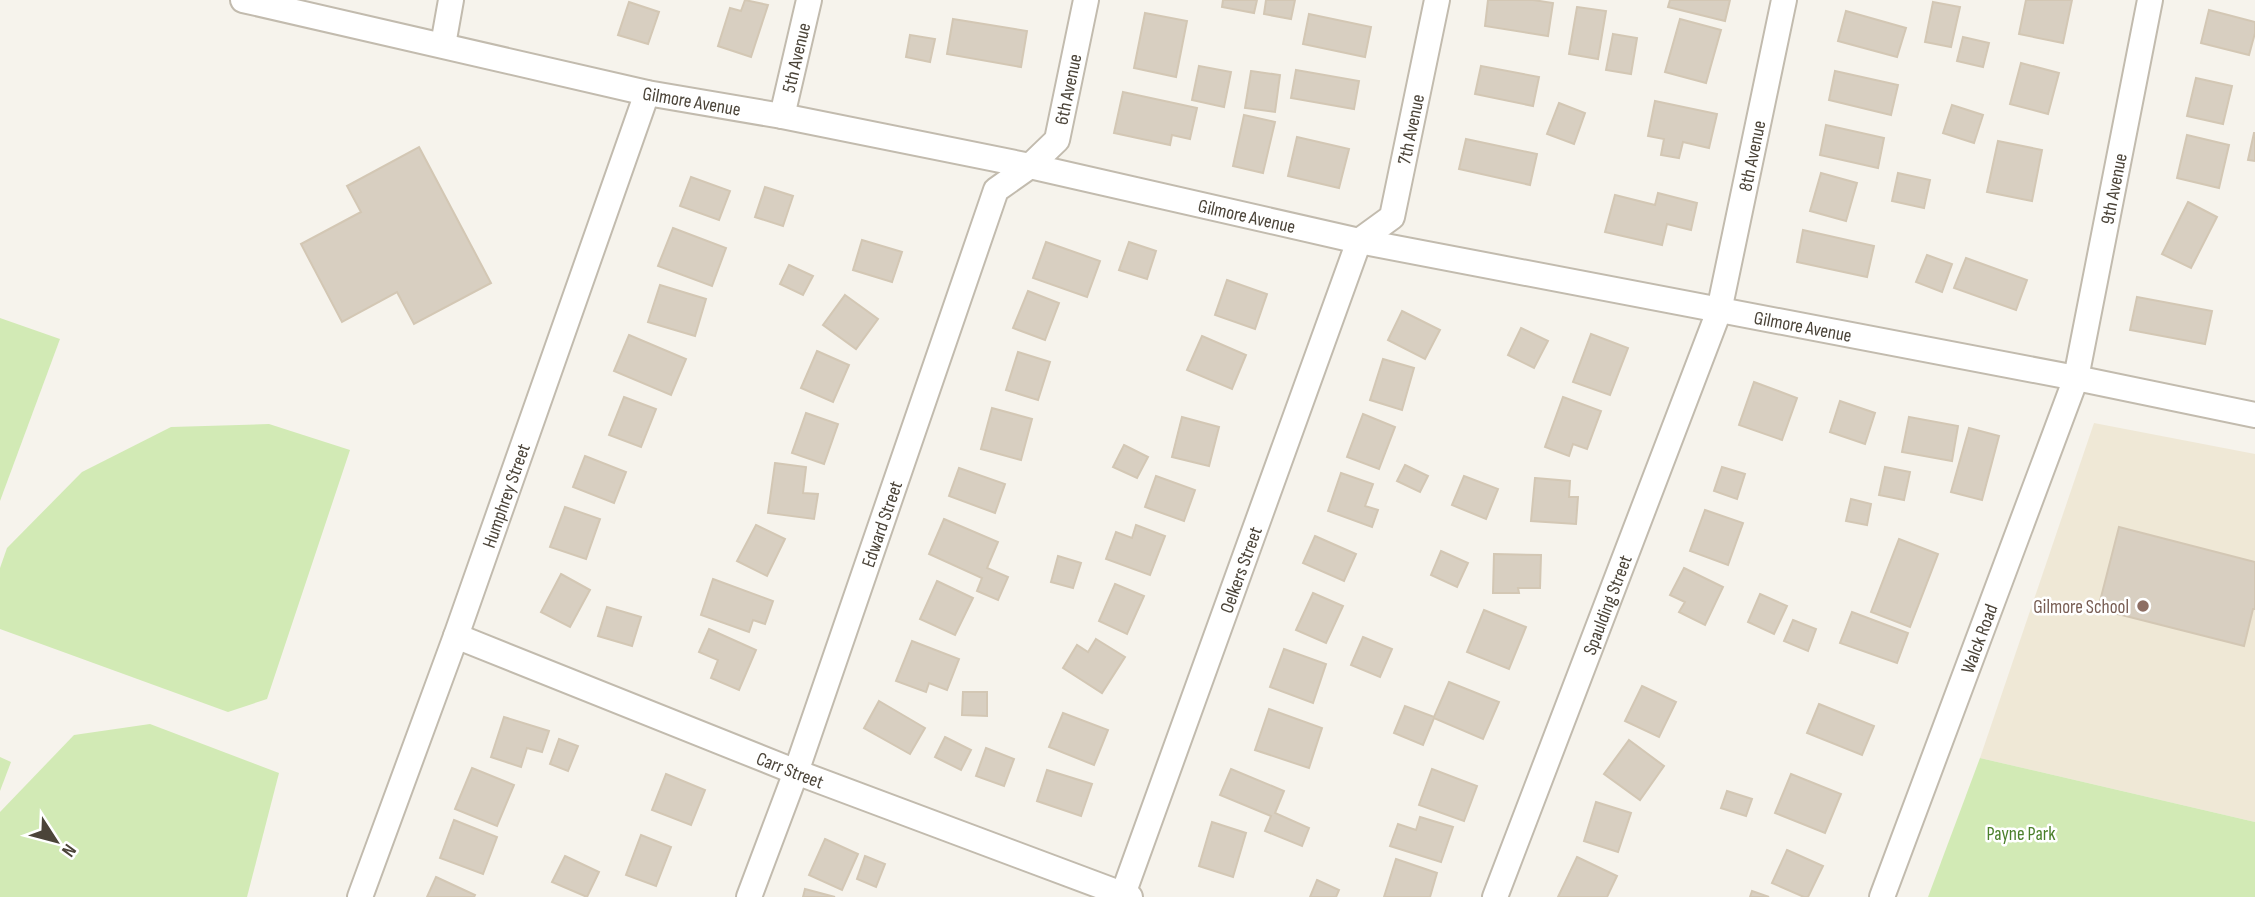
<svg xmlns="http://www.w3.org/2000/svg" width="2255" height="897" viewBox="0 0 2255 897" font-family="'Sofia Sans Condensed',sans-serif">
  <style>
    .education { fill: #efe8d6 }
    .green { fill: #d2eab5 }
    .building { fill: #d8cfc1; stroke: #d3c7b4; stroke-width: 2 }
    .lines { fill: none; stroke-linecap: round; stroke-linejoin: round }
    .street-casing { stroke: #c2bbae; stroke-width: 28 }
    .street { stroke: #fff; stroke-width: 24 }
    .education-dot { fill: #8d6e63; stroke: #fff; stroke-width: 2.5 }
    .labels { text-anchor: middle; stroke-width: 5; stroke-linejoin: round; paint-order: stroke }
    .street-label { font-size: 19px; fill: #4b4439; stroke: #fff }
    .education-label { font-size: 19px; fill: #785e54; stroke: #fff; text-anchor: end }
    .park-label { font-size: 19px; fill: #4a7f2a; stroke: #fff }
  </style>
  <rect width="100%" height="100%" fill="#f6f3ec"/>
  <!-- education -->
  <path class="education" d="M2094 423 2255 454V822L1980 758Z"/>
  <!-- green -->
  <g class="green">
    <path d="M0 318 60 339 0 501Z"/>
    <path d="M269 424 350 450 267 699 228 712 0 629V568L7 548 82 472 171 427Z"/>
    <path d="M150 724 279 773 247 897H0V812L74 735Z"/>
    <path d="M0 757 11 762 0 791Z"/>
    <path d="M1980 758 2255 822V897H1928Z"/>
  </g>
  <!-- building -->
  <g class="building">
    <path d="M745 0 768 5 751 57 718 46 730 8 741 11Z"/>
    <path d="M1223 0H1257L1254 13 1222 7Z"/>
    <path d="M1266 0H1295L1291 19 1264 14Z"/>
    <path d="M1488 0H1533L1553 3 1548 36 1485 26Z"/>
    <path d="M1670 0H1730L1725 21 1668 7Z"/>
    <path d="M2026 0H2072L2063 43 2019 34Z"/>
    <path d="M629 2 659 12 648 44 618 35Z"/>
    <path d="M1933 2 1960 7 1951 47 1925 42Z"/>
    <path d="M1577 7 1606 11 1598 59 1569 54Z"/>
    <path d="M2209 10 2255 22V33L2249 55 2201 43Z"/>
    <path d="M1846 11 1906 28 1897 57 1838 41Z"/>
    <path d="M1145 13 1187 21 1176 77 1134 68Z"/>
    <path d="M1309 14 1371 27 1365 57 1303 44Z"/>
    <path d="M953 19 1027 31 1021 67 947 54Z"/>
    <path d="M1680 19 1721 30 1706 83 1665 72Z"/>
    <path d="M1613 34 1637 38 1631 74 1606 70Z"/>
    <path d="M910 35 935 39 930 62 906 57Z"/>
    <path d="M1963 37 1989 43 1983 67 1957 61Z"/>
    <path d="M2021 63 2059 73 2048 114 2010 104Z"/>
    <path d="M1199 66 1231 72 1224 107 1192 100Z"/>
    <path d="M1481 66 1539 77 1533 106 1475 94Z"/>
    <path d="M1296 70 1359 81 1354 109 1291 98Z"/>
    <path d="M1251 71 1280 75 1275 112 1245 108Z"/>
    <path d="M1835 71 1898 85 1891 115 1829 100Z"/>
    <path d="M2196 78 2232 86 2223 124 2187 116Z"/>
    <path d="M1123 92 1197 108 1190 139 1172 135 1170 145 1114 133Z"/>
    <path d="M1655 101 1717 114 1709 148 1683 142 1679 158 1661 155 1664 139 1648 136Z"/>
    <path d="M1559 103 1585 113 1574 144 1547 134Z"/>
    <path d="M1952 105 1983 115 1974 143 1943 133Z"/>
    <path d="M1244 115 1275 122 1263 173 1233 166Z"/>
    <path d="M1826 125 1884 138 1878 168 1820 155Z"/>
    <path d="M2254 133H2255V161L2248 160Z"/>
    <path d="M2187 135 2229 145 2219 188 2177 178Z"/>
    <path d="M1297 137 1349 149 1339 188 1288 176Z"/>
    <path d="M1466 139 1537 154 1530 185 1459 169Z"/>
    <path d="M1998 141 2042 150 2032 201 1987 192Z"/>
    <path d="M419 147 491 283 414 324 397 292 342 322 301 244 361 212 347 186Z"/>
    <path d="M1821 173 1857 183 1846 221 1810 211Z"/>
    <path d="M1898 173 1930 180 1924 208 1892 201Z"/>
    <path d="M691 177 730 191 719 220 680 206Z"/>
    <path d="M765 187 793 196 783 226 755 217Z"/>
    <path d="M1658 193 1697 203 1691 230 1667 224 1662 245 1605 232 1615 195 1655 205Z"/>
    <path d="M2188 202 2217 217 2191 268 2162 254Z"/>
    <path d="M673 228 726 248 712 286 658 266Z"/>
    <path d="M1803 230 1874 246 1867 277 1797 262Z"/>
    <path d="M862 240 902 252 892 282 853 270Z"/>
    <path d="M1046 242 1100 261 1087 297 1033 278Z"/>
    <path d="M1129 242 1156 251 1147 279 1119 270Z"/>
    <path d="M1927 255 1952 264 1942 292 1916 282Z"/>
    <path d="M1966 258 2027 280 2016 310 1954 288Z"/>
    <path d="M789 265 813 276 803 295 780 284Z"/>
    <path d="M1227 280 1267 294 1255 329 1215 315Z"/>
    <path d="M660 285 706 299 695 336 648 322Z"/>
    <path d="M1028 291 1059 303 1045 340 1013 328Z"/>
    <path d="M845 295 878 319 856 349 823 325Z"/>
    <path d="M2137 297 2212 311 2205 344 2130 330Z"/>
    <path d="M1402 311 1440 330 1425 359 1388 340Z"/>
    <path d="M1521 328 1548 341 1534 368 1508 355Z"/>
    <path d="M1591 334 1628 348 1610 395 1573 382Z"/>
    <path d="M629 335 686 359 671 395 614 371Z"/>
    <path d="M1202 336 1246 355 1232 389 1187 370Z"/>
    <path d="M817 351 849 365 833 402 801 388Z"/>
    <path d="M1018 352 1050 362 1038 400 1006 390Z"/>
    <path d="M1383 359 1414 368 1402 410 1370 400Z"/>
    <path d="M1754 382 1797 398 1782 440 1739 425Z"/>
    <path d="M624 397 656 409 641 447 609 435Z"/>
    <path d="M1563 397 1601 411 1587 449 1573 444 1569 456 1545 447Z"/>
    <path d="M1840 401 1875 413 1865 444 1830 432Z"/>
    <path d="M992 408 1032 419 1021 460 981 449Z"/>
    <path d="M806 413 838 424 824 464 792 453Z"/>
    <path d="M1363 414 1395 427 1379 469 1347 457Z"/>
    <path d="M1182 417 1219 427 1209 466 1172 457Z"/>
    <path d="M1909 417 1958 426 1952 461 1902 452Z"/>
    <path d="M1969 428 1999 436 1982 500 1951 492Z"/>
    <path d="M1124 445 1148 457 1137 478 1113 467Z"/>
    <path d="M585 456 626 472 614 503 573 487Z"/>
    <path d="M775 463 806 467 803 493 818 494 814 519 768 513Z"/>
    <path d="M1405 465 1428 476 1420 492 1397 481Z"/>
    <path d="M1722 467 1745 474 1737 499 1714 491Z"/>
    <path d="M1885 467 1910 472 1904 500 1879 495Z"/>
    <path d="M959 468 1005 484 995 513 949 496Z"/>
    <path d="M1341 473 1373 484 1365 506 1378 510 1372 527 1328 511Z"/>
    <path d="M1156 476 1195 490 1184 521 1145 507Z"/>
    <path d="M1464 476 1498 489 1486 519 1452 505Z"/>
    <path d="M1535 478 1570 481 1569 497H1578L1576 524 1531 521Z"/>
    <path d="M1851 499 1871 504 1867 525 1846 521Z"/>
    <path d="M565 507 600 519 586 559 550 547Z"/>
    <path d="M1705 510 1743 523 1728 565 1690 551Z"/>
    <path d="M944 519 998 542 987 568 1008 577 998 600 977 591 982 578 929 554Z"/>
    <path d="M756 525 785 539 767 576 737 561Z"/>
    <path d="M1136 525 1165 536 1150 575 1106 559 1116 532 1132 538Z"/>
    <path d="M2119 527 2255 562V609H2253L2244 646 2098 609Z"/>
    <path d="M1315 536 1356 554 1344 581 1303 563Z"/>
    <path d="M1899 539 1938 554 1910 627 1871 612Z"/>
    <path d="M1441 551 1468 563 1457 587 1431 575Z"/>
    <path d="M1494 554 1541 555 1540 588H1518L1519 593H1493Z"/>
    <path d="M1058 556 1081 563 1073 588 1051 582Z"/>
    <path d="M1684 568 1723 587 1705 625 1679 612 1685 602 1670 595Z"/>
    <path d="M561 574 590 590 570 627 541 612Z"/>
    <path d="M713 579 773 601 765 624 753 620 749 632 701 615Z"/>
    <path d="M937 581 973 598 955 635 920 619Z"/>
    <path d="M1115 584 1144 596 1127 634 1099 621Z"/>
    <path d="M1313 593 1343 606 1326 643 1296 630Z"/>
    <path d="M1760 594 1787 606 1774 634 1748 622Z"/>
    <path d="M607 607 641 617 632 646 598 636Z"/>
    <path d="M1484 610 1526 627 1509 669 1467 652Z"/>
    <path d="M1852 612 1908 633 1897 663 1840 643Z"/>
    <path d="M1793 620 1816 629 1808 651 1784 641Z"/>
    <path d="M709 629 756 650 739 690 711 678 718 660 699 652Z"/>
    <path d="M1363 637 1392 649 1380 677 1351 665Z"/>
    <path d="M1096 639 1125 657 1102 693 1063 668 1077 645 1088 652Z"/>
    <path d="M912 641 959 659 947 690 929 683 926 692 896 681Z"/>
    <path d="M1284 649 1326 664 1313 703 1270 687Z"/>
    <path d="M1449 682 1499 702 1483 739 1434 718 1423 745 1394 733 1405 706 1434 717Z"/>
    <path d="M1642 686 1676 702 1659 737 1625 721Z"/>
    <path d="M963 692H987V716L962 715Z"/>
    <path d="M879 701 925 728 910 754 864 728Z"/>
    <path d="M1819 704 1874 726 1862 755 1807 733Z"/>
    <path d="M1269 709 1322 728 1309 768 1255 750Z"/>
    <path d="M1063 713 1108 730 1094 765 1049 747Z"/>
    <path d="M504 717 549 731 542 752 527 748 521 767 491 757Z"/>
    <path d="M945 737 971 750 961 770 935 757Z"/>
    <path d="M559 739 578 746 568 771 550 764Z"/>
    <path d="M1629 740 1664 766 1640 800 1604 774Z"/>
    <path d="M986 748 1014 759 1004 786 976 776Z"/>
    <path d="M472 768 514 785 497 826 455 809Z"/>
    <path d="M1231 769 1284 791 1275 813 1309 828 1302 846 1265 831 1271 816 1220 795Z"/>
    <path d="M1432 769 1477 786 1464 821 1419 805Z"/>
    <path d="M1047 770 1092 784 1081 816 1037 801Z"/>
    <path d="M666 774 705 790 691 825 652 810Z"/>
    <path d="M1791 774 1841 794 1825 833 1775 813Z"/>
    <path d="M1727 791 1752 799 1746 816 1721 808Z"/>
    <path d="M1596 802 1631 813 1618 852 1584 841Z"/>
    <path d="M1420 817 1453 827 1441 862 1390 846 1398 824 1416 830Z"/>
    <path d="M454 820 497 837 483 874 440 858Z"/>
    <path d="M1212 822 1246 833 1233 877 1199 866Z"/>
    <path d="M641 835 671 847 656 886 626 875Z"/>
    <path d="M825 839 858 854 842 890 809 875Z"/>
    <path d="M1787 850 1823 866 1808 897H1804L1772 883Z"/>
    <path d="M565 856 599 872 587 897 552 882Z"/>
    <path d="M865 856 885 864 876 887 857 879Z"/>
    <path d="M1577 857 1617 876 1607 897H1558Z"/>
    <path d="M1396 859 1437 873 1430 897H1384Z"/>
    <path d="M436 877 475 895 474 897H427Z"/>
    <path d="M1317 880 1339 890 1336 897H1310Z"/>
    <path d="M805 889 835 897H803Z"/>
    <path d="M1752 891 1769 897H1750Z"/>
  </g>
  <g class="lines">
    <!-- street casing -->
    <g class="street-casing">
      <g id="street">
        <path id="s1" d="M243 0 647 93 782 116 1030 166 1359 241 2076 378 2255 415"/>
        <path d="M443 45 451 0"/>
        <path id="s2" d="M782 116 809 0"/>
        <path id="s3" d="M456 636 796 772 1130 897"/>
        <path id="s4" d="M360 897 456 636 647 93"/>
        <path id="s5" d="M749 897 796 772 996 190 1030 166 1057 140 1086 0"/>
        <path id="s6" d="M1122 897 1359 241 1392 217 1437 0"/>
        <path id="s7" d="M1495 897 1719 311 1784 0"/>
        <path id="s8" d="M1882 897 2076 378 2150 0"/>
      </g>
    </g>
    <!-- street -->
    <use href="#street" class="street"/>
  </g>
  <!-- markers -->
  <circle class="education-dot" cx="2143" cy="606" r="7"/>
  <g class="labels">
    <!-- street labels -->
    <g class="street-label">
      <text dy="7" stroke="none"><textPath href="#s2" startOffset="60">5th Avenue</textPath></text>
      <text dy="7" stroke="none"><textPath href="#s5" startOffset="880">6th Avenue</textPath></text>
      <text dy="7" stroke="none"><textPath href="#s1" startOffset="460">Gilmore Avenue</textPath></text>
      <text dy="7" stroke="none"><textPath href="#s6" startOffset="828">7th Avenue</textPath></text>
      <text dy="7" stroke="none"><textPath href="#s7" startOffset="786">8th Avenue</textPath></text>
      <text dy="7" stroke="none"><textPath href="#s8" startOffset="747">9th Avenue</textPath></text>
      <text dy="7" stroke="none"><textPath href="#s1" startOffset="1027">Gilmore Avenue</textPath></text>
      <text dy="7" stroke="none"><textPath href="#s1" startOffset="1594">Gilmore Avenue</textPath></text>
      <text dy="7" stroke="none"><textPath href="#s4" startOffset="427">Humphrey Street</textPath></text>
      <text dy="7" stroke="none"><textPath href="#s5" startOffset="396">Edward Street</textPath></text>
      <text dy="7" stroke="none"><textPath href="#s6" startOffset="348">Oelkers Street</textPath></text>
      <text dy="7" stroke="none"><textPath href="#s7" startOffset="313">Spaulding Street</textPath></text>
      <text dy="7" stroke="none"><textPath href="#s8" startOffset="276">Walck Road</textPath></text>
      <text dy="7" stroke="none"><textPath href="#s3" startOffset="360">Carr Street</textPath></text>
    </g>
    <!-- education labels -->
    <g class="education-label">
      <text x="2129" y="613">Gilmore School</text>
    </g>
    <!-- park labels -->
    <g class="park-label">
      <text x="2021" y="840">Payne Park</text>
    </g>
  </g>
  <!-- north arrow -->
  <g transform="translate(56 841) rotate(126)" stroke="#ffffff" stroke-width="5" paint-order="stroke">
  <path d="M0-5L12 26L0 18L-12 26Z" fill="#4b4439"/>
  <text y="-10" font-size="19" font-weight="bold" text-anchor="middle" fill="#4b4439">N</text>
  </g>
</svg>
